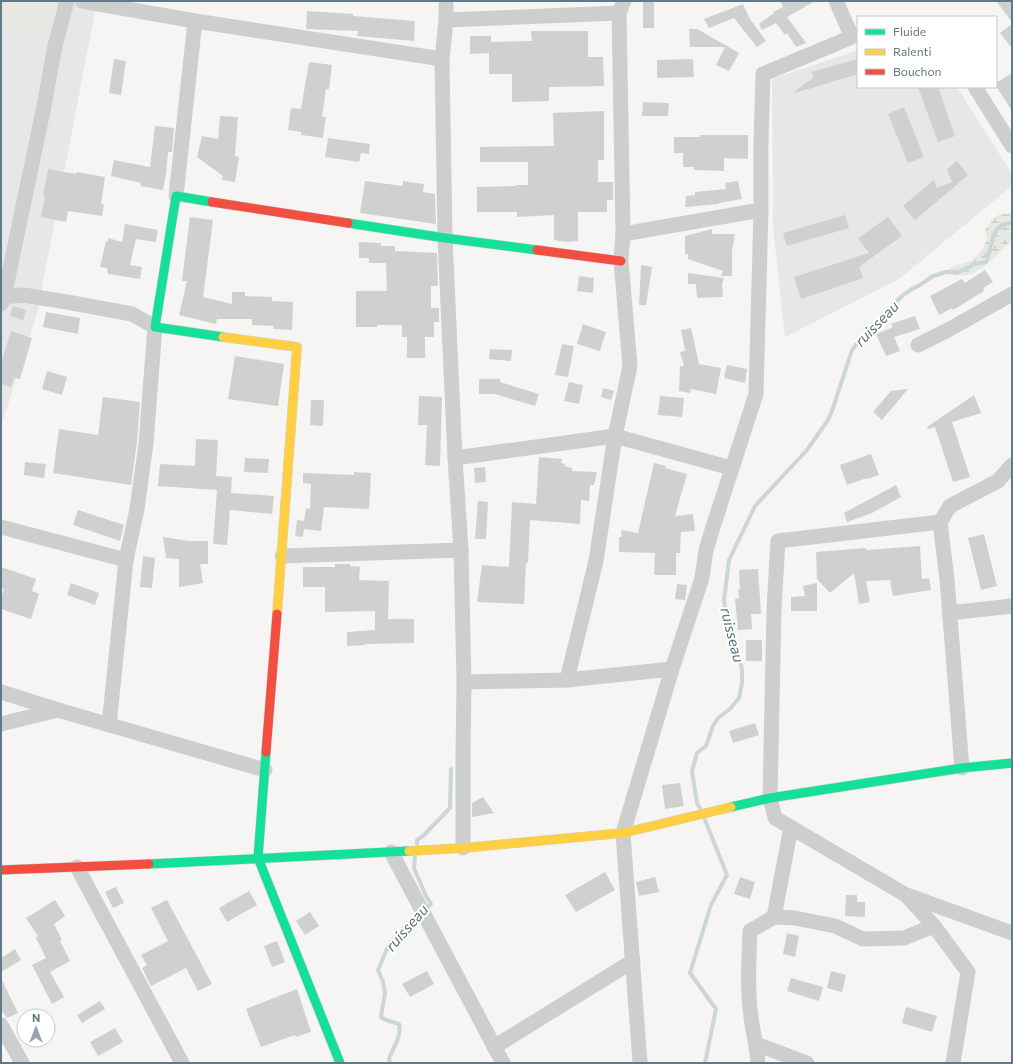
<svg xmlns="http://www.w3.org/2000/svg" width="1013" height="1064" viewBox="0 0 1013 1064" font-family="Commissioner,sans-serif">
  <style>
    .built { fill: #e6e7e6 }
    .grass { fill: #e6e9e2 }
    .wetland { fill: url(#wetland-marsh) }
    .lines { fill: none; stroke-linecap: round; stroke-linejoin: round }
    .stream { stroke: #ccd6d8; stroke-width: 4 }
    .building { fill: #cfd0d0 }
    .fast-casing { stroke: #d2d3d4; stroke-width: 10 }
    .slow-casing { stroke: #d2d3d4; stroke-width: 10 }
    .jam-casing { stroke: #d2d3d4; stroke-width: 10 }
    .street { stroke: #cdcfcf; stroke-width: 15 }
    .fast { stroke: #16e098; stroke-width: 9 }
    .slow { stroke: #ffcf43; stroke-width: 9 }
    .jam { stroke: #f24e42; stroke-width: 9 }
    .labels { text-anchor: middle; stroke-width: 4; stroke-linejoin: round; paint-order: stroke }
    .water-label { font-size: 15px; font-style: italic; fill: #5a767c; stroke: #fff }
  </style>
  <defs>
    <pattern id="wetland-marsh" width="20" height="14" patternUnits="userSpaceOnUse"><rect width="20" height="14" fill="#e6e9e2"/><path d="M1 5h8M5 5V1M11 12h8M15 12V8" fill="none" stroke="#bec2bd"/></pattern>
  </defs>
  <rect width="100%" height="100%" fill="#f6f5f4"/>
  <!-- built -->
  <g class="built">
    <path d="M1 1H97L37 314 1 426Z"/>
    <path d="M858 50V87H957L1012 174V186L899 279 785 337 773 227 772 79Z"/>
  </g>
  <!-- grass -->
  <path class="grass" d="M1 1H57L47 35 1 25Z"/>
  <!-- wetland -->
  <path class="wetland" d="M1012 213V240C995 257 973 286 946 272L951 267 971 261 981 252 987 239 985 230 992 220 998 215Z"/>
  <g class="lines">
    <!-- stream -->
    <g class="stream">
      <path d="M700 808 697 803 692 771 697 753 706 746 713 726 718 718 730 709 739 698 742 683V670L739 655 727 622 724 600 729 560 755 506 807 450 828 420 832 411 852 350 862 337 902 296 912 289 920 285 933 276 946 272H959L975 264 986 262C993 247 990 222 1012 223"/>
      <path d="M705 820 727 875 711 905 690 973 716 1009 705 1063"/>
      <path d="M417 844V840L424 835 450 808 451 769"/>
      <path d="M415 857 414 868 426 896 431 904 425 909"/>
      <path d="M390 1063 389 1059C393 1047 402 1037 399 1024L386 1020 381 1017 385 993 383 982 378 970 389 944 403 929 420 914"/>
    </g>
  </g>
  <!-- building -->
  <g class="building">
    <rect x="643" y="1" width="11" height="27"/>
    <path d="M780 1H815L787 17 806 43 796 47 787 33 785 35 776 23 762 30 759 24 774 13 773 12 783 7Z"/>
    <path d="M996 1H1012V22Z"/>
    <path d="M743 4 750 19 766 41 757 47 734 18 709 28 704 19Z"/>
    <path d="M307 11 353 14V16L415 21 414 41 357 36 358 31 306 29Z"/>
    <path d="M1012 24V48L1000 33Z"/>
    <path d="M689 29H697L739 53 729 71 716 65 725 47H690Z"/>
    <path d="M531 31H588V57H603L604 86 549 87V101L512 102V74H489V53L470 54V36H491V42L532 41Z"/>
    <path d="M114 59 126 61 121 95 109 93Z"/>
    <path d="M693 59 694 77 657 78V60Z"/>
    <path d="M858 59V74L795 93 794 92 814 77 811 72Z"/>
    <path d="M309 62 332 65 329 89H326L322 117H326L323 138 301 135V132L288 130 291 108 301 109Z"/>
    <path d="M1012 73V111L996 86V83Z"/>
    <path d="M918 87H938L955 136 938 142Z"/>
    <path d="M643 102 669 103 668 116H642Z"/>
    <path d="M904 107 924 157 908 163 888 114Z"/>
    <path d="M604 111V160H598V182H613V200H607V212H578V241L565 242 554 240V215L517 217V212H477V187L517 186V185H528V162H480V147L554 146 553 113Z"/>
    <path d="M220 116 238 117 235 156 239 157 235 182 222 180 223 176 197 157 202 136 218 139Z"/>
    <path d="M155 126 174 128 172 152H168L166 174 163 190 140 186 141 183 111 176 114 160 150 167Z"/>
    <path d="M700 135H748V159L724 158V171L694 170V167H683V153H674V137H700Z"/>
    <path d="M328 138 370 144 369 154 361 153 359 162 325 157Z"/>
    <path d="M957 161 968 175 915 220 903 206 934 180 937 188 952 182 947 169Z"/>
    <path d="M48 169 76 174 77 172 105 177 101 204H104L102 216 68 211 66 222 41 217 45 197 43 196Z"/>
    <path d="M365 181 403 186V181L424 184 423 192 435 194 436 224 360 213Z"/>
    <path d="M738 181 742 199 719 203V204L685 207 686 196 695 195V192L726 189 725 183Z"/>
    <path d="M845 215 849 228 787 246 783 233Z"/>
    <path d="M190 217 213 220 203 297 232 304V292H245V296L272 297V301L293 302 292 330 273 329 274 326 252 325V319H217L216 324 179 315 187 281H182Z"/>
    <path d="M888 217 902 236 859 267 863 278 801 299 794 277 869 253 858 238Z"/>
    <path d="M125 224 158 230 156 242 136 239 130 265 142 267 140 279 108 274 107 268 100 267 106 241 108 242V238L122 242Z"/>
    <path d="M712 229V234H735L732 251V276H721L723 271 688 259V254H685V236Z"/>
    <path d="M359 242 381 243V246H395V251L437 253 438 286H431V308H439V322H434V337H425V358H407V337H402V325H377V327H356V291H387L386 263H369V258H359Z"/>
    <path d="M641 265 652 267 646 305H639Z"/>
    <path d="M985 270 993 282 983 288 984 291 953 310 952 308 939 315 930 296 962 279 965 283Z"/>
    <path d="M688 273 724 278 722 284 723 297 697 298 696 284H688Z"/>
    <path d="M579 276 594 278 593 293 577 291Z"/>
    <path d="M13 306 26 310 23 320 10 316Z"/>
    <path d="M46 312 80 318 78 334 43 327Z"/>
    <path d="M915 316 920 329 894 337 900 351 886 356 876 334 893 327 891 324Z"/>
    <path d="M583 324 606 332 600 351 577 344Z"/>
    <path d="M691 328 699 364 721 368 716 394 691 389 690 393 679 391 680 366H684L680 352 685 351 681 330Z"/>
    <path d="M11 331 32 338 20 379 14 378 11 387 1 384V363Z"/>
    <path d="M562 344 574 346 568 377 555 375Z"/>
    <path d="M490 349 512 350 511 361 489 359Z"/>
    <path d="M235 356 284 364 278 406 228 399Z"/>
    <path d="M727 365 747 369 745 383 724 378Z"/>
    <path d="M47 371 67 377 62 395 42 389Z"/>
    <path d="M479 379H500V382L539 394 535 406 495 394H479Z"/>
    <path d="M569 382 583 385 579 404 564 401Z"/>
    <path d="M603 388 614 391 611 400 601 397Z"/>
    <path d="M908 389 882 420 873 412 891 391Z"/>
    <path d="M974 395 981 413 952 422 970 477 953 482 935 427 928 429 927 427Z"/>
    <path d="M419 396 442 397 440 466 425 465 427 425H418Z"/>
    <path d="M660 396 684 398 682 417 658 415Z"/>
    <path d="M103 397 140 402 137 442 131 485 53 473 59 429 98 435Z"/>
    <path d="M311 400H324L323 426 310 425Z"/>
    <path d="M196 439 218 440 216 476 232 477 231 493 274 496 272 514 230 510 227 545 213 544 217 490 158 486 160 464 195 466Z"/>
    <path d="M871 454 879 475 867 479V478L847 485 840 465Z"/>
    <path d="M539 457 562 459 561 463 565 464 564 466 572 468V471L597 472 594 485H590L589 501 581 500 580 524 530 520 528 563H526L524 604 477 602 482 565 509 567 512 502 536 504Z"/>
    <path d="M245 458 269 459 268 473 244 472Z"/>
    <path d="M25 462 46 464 44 478 24 475Z"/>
    <path d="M654 463 666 466 665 468 687 474 675 516 693 514 695 531 681 532 680 553H676V575H654L655 553 619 552V537H622L621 530 638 533Z"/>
    <path d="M485 467 486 482 475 483 474 468Z"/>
    <path d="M354 472 371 473 369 509 324 507 321 531 304 529 303 537 295 536 297 520 304 521 306 508 310 509 311 484 303 483V473L354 475Z"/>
    <path d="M896 485 901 497 872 513 847 522 844 513Z"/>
    <path d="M478 501 488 502 486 539H475Z"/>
    <path d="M78 510 124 525 120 541 73 525Z"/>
    <path d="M984 534 997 586 981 590 968 538Z"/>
    <path d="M163 537 189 541H208V564H200L203 583 179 587V559L166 558Z"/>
    <path d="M920 546 922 579 929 578 931 590 893 596 890 580 866 581 870 602 859 604 854 573 830 593 817 579 816 552 866 548V550Z"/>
    <path d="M143 556 155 558 152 588 140 587Z"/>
    <path d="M335 564H350V566L360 567 359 580 389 581 388 619H414V643L365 644V645L347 646V632L375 630V611L325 612V587H303V567H335Z"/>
    <path d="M1 567 36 579 32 591 39 594 31 619 1 609V598L4 589 1 588Z"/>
    <path d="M758 569 761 614H751L752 629 738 630 735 599 739 598 738 589H740L739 570Z"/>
    <path d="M71 583 99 593 95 605 67 595Z"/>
    <path d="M817 583V611H791V597L805 596 803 586Z"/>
    <path d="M677 584 687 585 685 600 675 599Z"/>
    <rect x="746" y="640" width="16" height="21"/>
    <path d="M755 723 759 735 733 743 729 731Z"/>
    <path d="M680 783 684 806 665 809 662 785Z"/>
    <path d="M483 797 494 813 472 817V803Z"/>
    <path d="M605 872 615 890 576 912 565 895Z"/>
    <path d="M655 877 659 892 639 896 636 882Z"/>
    <path d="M740 877 755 882 750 899 734 894Z"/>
    <path d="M116 887 124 903 113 908 105 892Z"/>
    <path d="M249 891 257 905 227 922 219 908Z"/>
    <path d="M846 895H857V902H865V917L845 916Z"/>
    <path d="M55 900 65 916 54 924 62 940 60 941 70 961 50 972 64 997 52 1004 32 965 46 958 36 938 38 936 26 918Z"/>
    <path d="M167 900 212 984 198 991 186 968 151 986 142 968 147 965 141 955 168 941 151 908Z"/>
    <path d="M310 912 319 926 305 935 296 921Z"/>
    <path d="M787 933 799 936 795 957 783 954Z"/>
    <path d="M277 941 285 962 272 967 264 946Z"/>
    <path d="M15 949 21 960 1 972V958Z"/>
    <path d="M427 971 434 984 410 997 402 984Z"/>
    <path d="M831 971 846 975 842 992 827 988Z"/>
    <path d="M1 978 18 1013 7 1018 1 1009Z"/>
    <path d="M791 978 823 987 819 1001 787 991Z"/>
    <path d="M297 989 311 1032 296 1037 295 1035 261 1047 246 1009Z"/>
    <path d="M100 1001 105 1009 82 1023 77 1015Z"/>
    <path d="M906 1007 937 1016 932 1032 902 1023Z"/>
    <path d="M115 1028 123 1042 98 1056 90 1042Z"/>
  </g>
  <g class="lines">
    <!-- fast casing -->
    <g class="fast-casing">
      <g id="fast">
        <path d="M212 202 176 196 155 327 223 337"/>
        <path d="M348 223 445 238 537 250"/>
        <path d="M266 752 258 858 340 1063"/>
        <path d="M731 807 770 798 962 768 1012 763"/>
        <path d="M149 864 409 851"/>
      </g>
    </g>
    <!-- slow casing -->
    <g class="slow-casing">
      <g id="slow">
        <path d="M223 337 297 347 277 614"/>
        <path d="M409 851 463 848 623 833 731 807"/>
      </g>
    </g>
    <!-- jam casing -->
    <g class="jam-casing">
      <g id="jam">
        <path d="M212 202 348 223"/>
        <path d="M537 250 621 261"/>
        <path d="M266 752 277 614"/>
        <path d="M1 870 149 864"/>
      </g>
    </g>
    <!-- street -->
    <g class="street">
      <path d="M82 1 195 21 442 59"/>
      <path d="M446 1V20L442 59 445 238 455 458 461 550 464 682 463 755V848"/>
      <path d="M446 20 619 13"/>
      <path d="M975 87 1012 146"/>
      <path d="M176 196 195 21"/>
      <path d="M623 234 761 210V142L763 74 852 37 836 1"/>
      <path d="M1 304 4 297 43 111 55 46 67 1"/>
      <path d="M918 345 948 330 1012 294"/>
      <path d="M455 458 615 436 731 468"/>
      <path d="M940 522 778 541 774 609 770 798 775 818 906 895 934 926 968 972 953 1063"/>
      <path d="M1 527 126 560 137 509 146 443 155 327 132 314 67 302 23 295 4 297"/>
      <path d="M282 556 461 550"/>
      <path d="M949 613 1012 606"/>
      <path d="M567 680 596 561 615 436 630 366 621 261 623 234 619 13 624 1"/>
      <path d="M464 682 567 680 672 669"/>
      <path d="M1 692 58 710 265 770"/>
      <path d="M1 724 58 710"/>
      <path d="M109 725 126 560"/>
      <path d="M962 768 947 579 940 522 950 506 998 481 1012 465"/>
      <path d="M391 852 503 1063"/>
      <path d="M77 867 182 1063"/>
      <path d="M907 895 1012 933"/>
      <path d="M774 917 795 918 835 926 863 939 904 938 934 926"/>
      <path d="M1 1025 22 1063"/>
      <path d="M756 1044 807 1063"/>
      <path d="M494 1047 633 961"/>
      <path d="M640 1063 623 833 672 669 702 578 706 550 713 527 756 394 761 210"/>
      <path d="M758 1063C757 1047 753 1033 751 1017 747 989 749 959 750 931L774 917 791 827"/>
    </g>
    <!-- fast -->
    <use href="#fast" class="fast"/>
    <!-- slow -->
    <use href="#slow" class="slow"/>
    <!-- jam -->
    <use href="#jam" class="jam"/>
  </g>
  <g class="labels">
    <!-- water labels -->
    <g class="water-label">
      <text transform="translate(877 324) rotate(-46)" y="5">ruisseau</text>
      <text transform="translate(732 635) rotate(76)" y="5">ruisseau</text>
      <text transform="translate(407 928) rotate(-49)" y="5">ruisseau</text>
    </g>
  </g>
  <!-- border -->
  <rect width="1013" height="1064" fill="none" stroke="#637986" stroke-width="4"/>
  <!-- legend -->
  <rect x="857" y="16" width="140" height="72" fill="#ffffff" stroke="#c1c9cf"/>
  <rect x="865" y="29" width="20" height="6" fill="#16e098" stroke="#c1c9cf"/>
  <text x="893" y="36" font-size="12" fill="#637986">Fluide</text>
  <rect x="865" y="49" width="20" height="6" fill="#ffcf43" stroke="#c1c9cf"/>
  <text x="893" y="56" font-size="12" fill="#637986">Ralenti</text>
  <rect x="865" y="69" width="20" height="6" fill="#f24e42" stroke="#c1c9cf"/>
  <text x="893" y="76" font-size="12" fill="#637986">Bouchon</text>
  <!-- north arrow -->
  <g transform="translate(36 1028)"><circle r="19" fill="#ffffff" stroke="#c1c9cf"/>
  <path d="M0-3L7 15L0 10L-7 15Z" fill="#96a4ac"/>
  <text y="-6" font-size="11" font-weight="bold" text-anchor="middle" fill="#637986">N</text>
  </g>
</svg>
